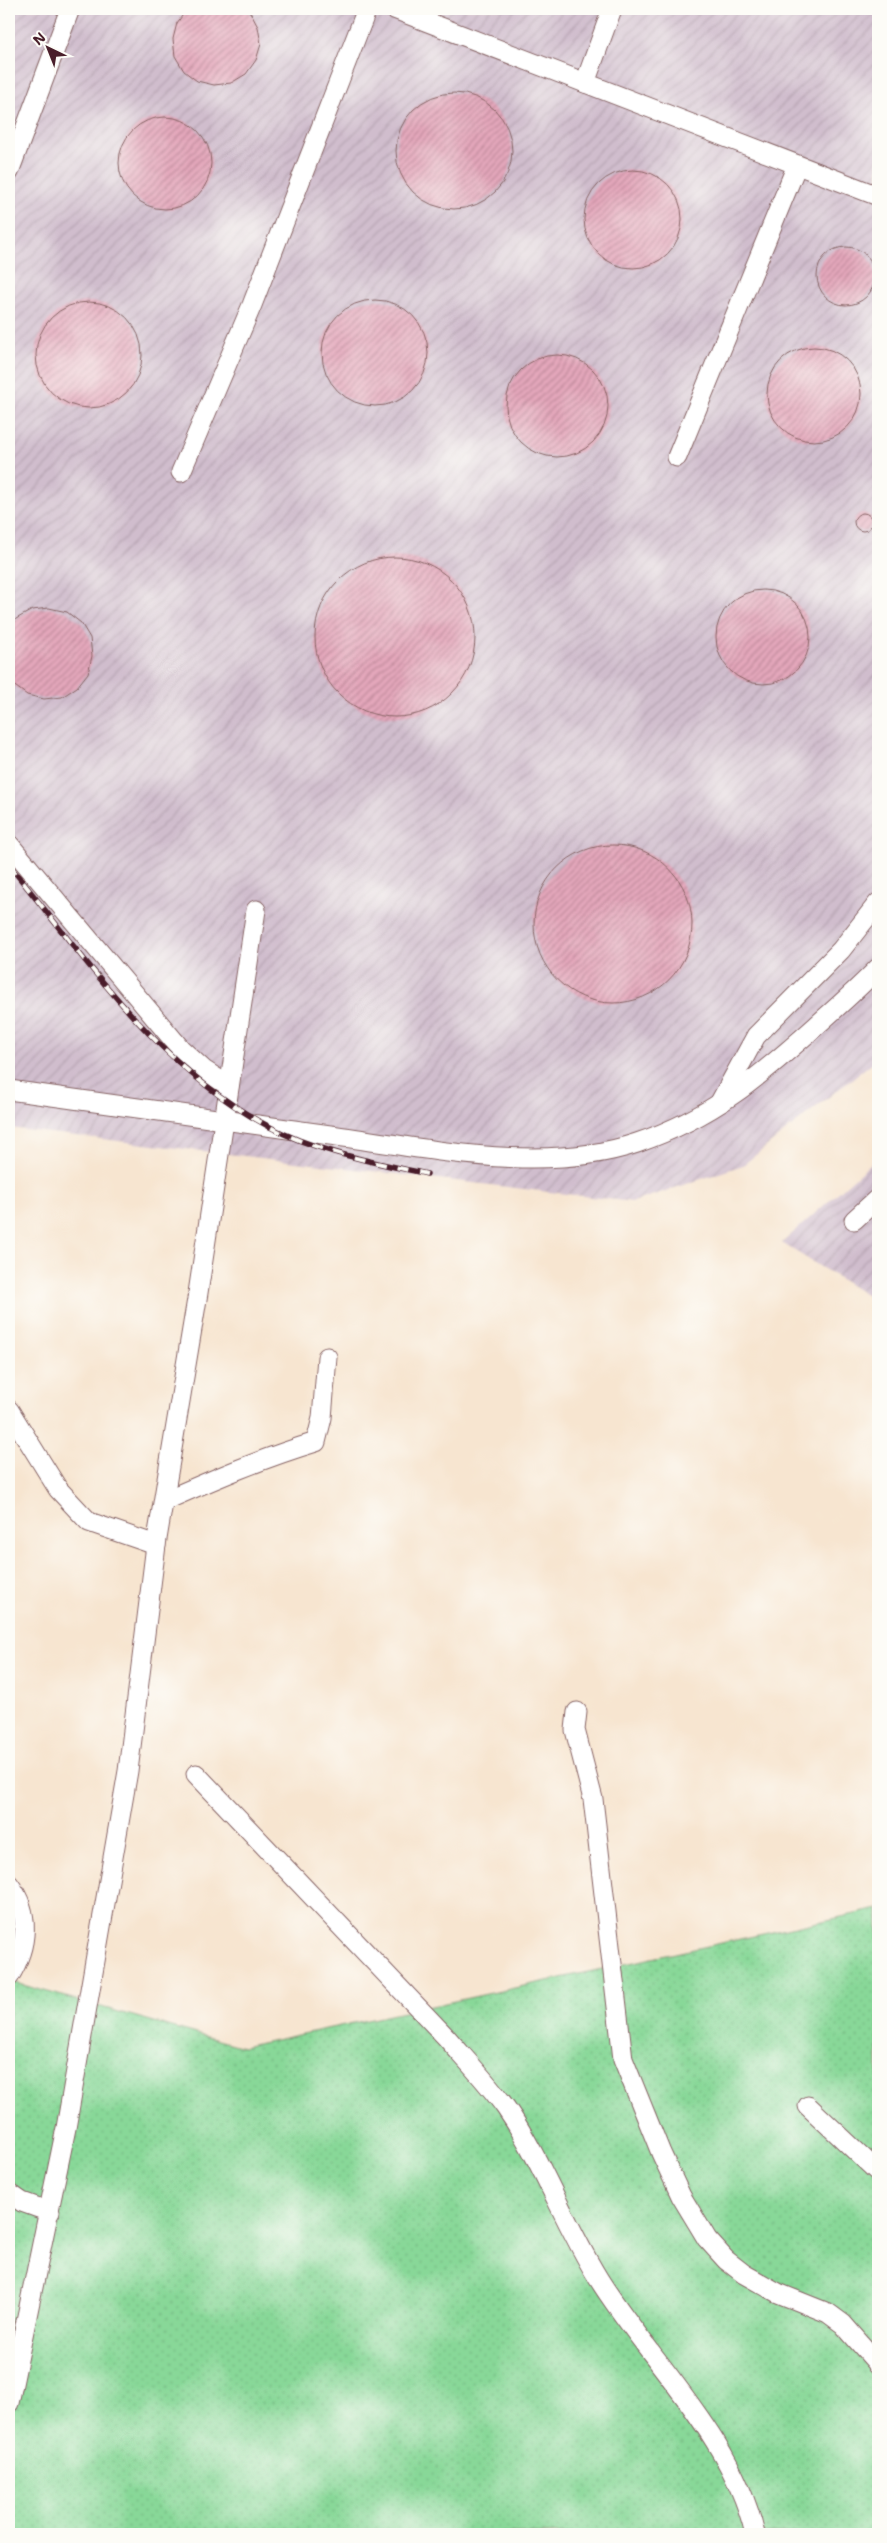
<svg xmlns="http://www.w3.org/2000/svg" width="887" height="2543" viewBox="0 0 887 2543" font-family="'Shantell Sans',sans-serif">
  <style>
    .industrial { fill: url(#industrial-furrows) }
    .grass { fill: url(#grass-dots); stroke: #697c62 }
    .building { fill: url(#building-hatch) }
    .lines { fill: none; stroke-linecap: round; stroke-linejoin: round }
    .minor-casing { stroke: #876465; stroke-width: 21 }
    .minor { stroke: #fff; stroke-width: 19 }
    .rail-casing { stroke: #4a1f2b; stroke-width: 5.5 }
    .rail { stroke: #fdfcf7; stroke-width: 4; stroke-dasharray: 11; stroke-linecap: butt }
  </style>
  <defs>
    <pattern id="industrial-furrows" width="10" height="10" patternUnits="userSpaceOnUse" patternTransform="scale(1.25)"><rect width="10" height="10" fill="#d0bdcd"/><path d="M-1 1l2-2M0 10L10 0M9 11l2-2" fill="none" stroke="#b4a2b0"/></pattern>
    <pattern id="grass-dots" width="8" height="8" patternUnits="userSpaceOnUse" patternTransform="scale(1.25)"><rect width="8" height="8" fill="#88d898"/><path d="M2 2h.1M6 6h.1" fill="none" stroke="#77b983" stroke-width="1.8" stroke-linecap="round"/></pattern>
    <pattern id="building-hatch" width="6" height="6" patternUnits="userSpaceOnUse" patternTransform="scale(1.25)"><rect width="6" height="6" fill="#e4a7bb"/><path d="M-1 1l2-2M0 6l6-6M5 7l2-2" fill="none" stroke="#bb8798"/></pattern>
  </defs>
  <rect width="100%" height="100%" fill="#fdfcf7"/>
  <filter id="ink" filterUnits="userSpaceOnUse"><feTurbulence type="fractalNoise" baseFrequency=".02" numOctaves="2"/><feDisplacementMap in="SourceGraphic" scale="10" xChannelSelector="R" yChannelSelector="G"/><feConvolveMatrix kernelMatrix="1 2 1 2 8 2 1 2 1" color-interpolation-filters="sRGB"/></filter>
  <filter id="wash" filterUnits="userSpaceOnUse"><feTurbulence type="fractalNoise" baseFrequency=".0096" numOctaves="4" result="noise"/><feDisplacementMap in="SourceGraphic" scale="20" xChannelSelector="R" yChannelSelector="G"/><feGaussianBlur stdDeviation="1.12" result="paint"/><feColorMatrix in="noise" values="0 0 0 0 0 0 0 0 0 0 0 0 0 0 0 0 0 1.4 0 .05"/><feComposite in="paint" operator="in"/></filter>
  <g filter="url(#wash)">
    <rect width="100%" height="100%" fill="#f7e5d0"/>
    <!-- industrial -->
    <g class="industrial">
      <path d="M9 9H878V1058L743 1165 633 1202 9 1128Z"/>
      <path d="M878 1157V1299L866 1295 782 1243Z"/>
    </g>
    <!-- grass -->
    <path class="grass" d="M878 1909V2534H9V1981L243 2047Z"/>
    <g id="blocks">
      <!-- building -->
      <g class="building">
        <path d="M187 9H245L250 12 258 27 261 44 256 60 246 74 231 83 214 85 197 81 184 71 175 56 173 39 177 23Z"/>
        <circle cx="454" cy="151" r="58"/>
        <circle cx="165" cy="163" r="46"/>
        <circle cx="633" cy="219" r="49"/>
        <circle cx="846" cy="276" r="29"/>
        <circle cx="375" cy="353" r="53"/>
        <circle cx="89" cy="355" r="53"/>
        <circle cx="814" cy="394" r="47"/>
        <circle cx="557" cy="406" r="51"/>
        <circle cx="863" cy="522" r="9"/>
        <circle cx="395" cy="637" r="80"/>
        <circle cx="763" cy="637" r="47"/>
        <path d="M49 608 67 612 81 623 90 638 92 656 88 673 77 687 62 697 44 699 27 695 12 684 9 678V629L16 619 32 610Z"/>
        <circle cx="613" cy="924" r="79"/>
      </g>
    </g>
  </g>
  <g filter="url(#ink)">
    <use href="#blocks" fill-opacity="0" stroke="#876465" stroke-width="1"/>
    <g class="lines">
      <!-- minor casing -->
      <g class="minor-casing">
        <g id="minor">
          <path d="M394 9 878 196"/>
          <path d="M585 83 612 9"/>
          <path d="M9 172 70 9"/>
          <path d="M677 457 797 165"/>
          <path d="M181 472 252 305 367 9"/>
          <path d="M9 844 181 1049 204 1070 229 1086"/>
          <path d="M9 1090C116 1106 223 1121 330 1135 426 1148 543 1175 637 1143 713 1117 758 1078 816 1026 837 1007 859 988 878 968"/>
          <path d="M720 1102 756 1036 841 950 878 903"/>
          <path d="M854 1220 878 1198"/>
          <path d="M9 1410 58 1489 89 1522 156 1545"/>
          <path d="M164 1501C214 1479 263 1458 316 1442L322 1418 327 1357"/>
          <path d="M577 1712 575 1730 593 1799 623 2059 661 2153 681 2196 707 2239 726 2260 744 2274 778 2293 828 2313 843 2324 878 2364"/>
          <path d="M196 1774 447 2038C467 2061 488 2083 506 2108 542 2160 564 2223 598 2278 650 2362 732 2435 755 2534"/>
          <path d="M9 1884C31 1913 28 1946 9 1977"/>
          <path d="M808 2106 878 2172"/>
          <path d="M9 2193 22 2202 50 2212"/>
          <path d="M9 2403 66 2128 128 1771 156 1545 198 1293 256 910"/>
        </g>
      </g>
      <!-- minor -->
      <use href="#minor" class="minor"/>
      <!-- rail casing -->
      <g class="rail-casing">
        <path id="rail" d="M9 865C86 959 158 1068 268 1126 317 1152 373 1162 427 1174"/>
      </g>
      <!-- rail -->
      <use href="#rail" class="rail"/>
    </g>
  </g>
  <!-- margin -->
  <rect width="887" height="2543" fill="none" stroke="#fdfcf7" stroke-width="30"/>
  <!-- north arrow -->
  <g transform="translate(48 48) rotate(317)" stroke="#fdfcf7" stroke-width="4" paint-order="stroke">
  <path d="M0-4L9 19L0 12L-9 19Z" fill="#4a1f2b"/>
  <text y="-8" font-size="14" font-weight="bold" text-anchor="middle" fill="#4a1f2b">N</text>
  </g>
</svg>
